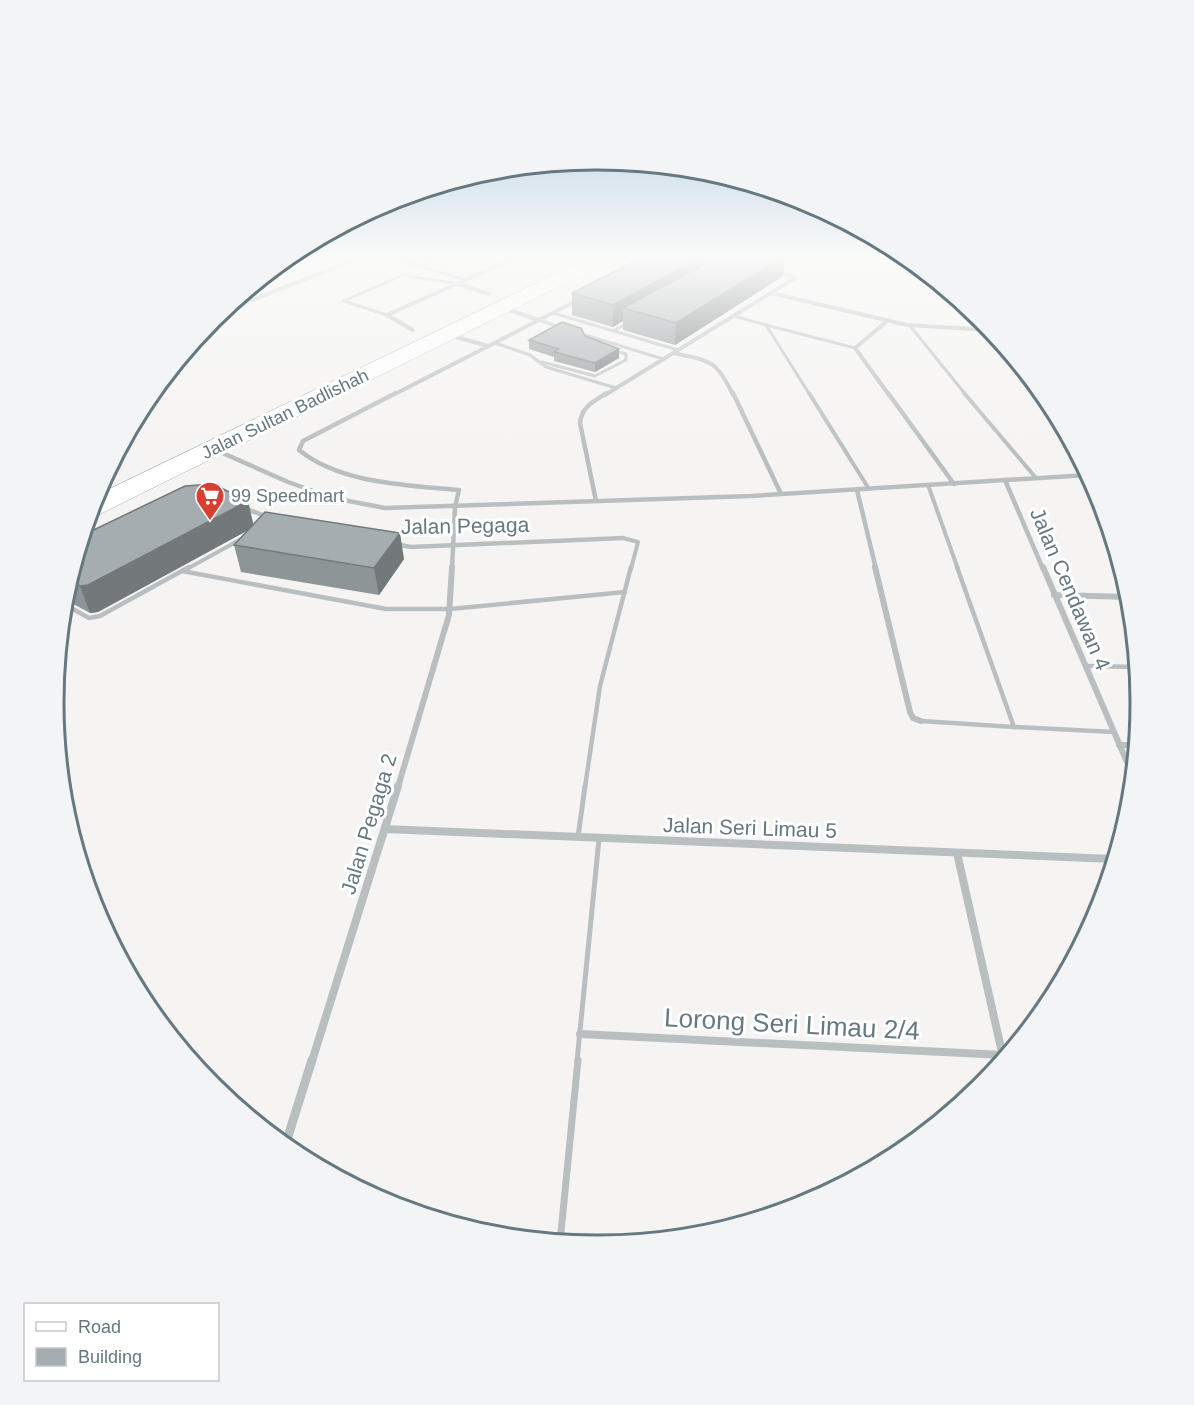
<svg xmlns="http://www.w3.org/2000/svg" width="1194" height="1405" viewBox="0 0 1194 1405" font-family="Arial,sans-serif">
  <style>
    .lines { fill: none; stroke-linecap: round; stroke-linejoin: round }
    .primary-casing { stroke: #adb3b6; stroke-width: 1 }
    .service-far4 { stroke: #b9bfc1; stroke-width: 3 }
    .service-far3 { stroke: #b9bfc1; stroke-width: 4 }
    .service-far2 { stroke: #b9bfc1; stroke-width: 4.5 }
    .service-far1 { stroke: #b9bfc1; stroke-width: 5 }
    .service { stroke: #b9bfc1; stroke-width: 7 }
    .minor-far4 { stroke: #b9bfc1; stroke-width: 4 }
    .minor-far3 { stroke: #b9bfc1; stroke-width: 4.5 }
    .minor-far2 { stroke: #b9bfc1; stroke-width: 6 }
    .minor-far1 { stroke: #b9bfc1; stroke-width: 8 }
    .minor { stroke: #b9bfc1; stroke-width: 9 }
    .primary { fill: #fff; fill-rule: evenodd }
    .wall { fill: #8d9597 }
    .shaded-wall { fill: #73797b }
    .building { fill: #a4adb0; stroke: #73797b; stroke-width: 1.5 }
    .labels { text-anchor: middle; stroke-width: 6; stroke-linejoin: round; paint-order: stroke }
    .far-street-label { font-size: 18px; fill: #667880; stroke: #fff }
    .far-poi-label { font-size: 18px; fill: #667880; stroke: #fff; text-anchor: start }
    .street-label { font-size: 21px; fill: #667880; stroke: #fff }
    .near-street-label { font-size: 26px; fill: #667880; stroke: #fff }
    .rim { fill: none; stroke: #667880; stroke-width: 3 }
  </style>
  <rect width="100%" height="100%" fill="#f5f4f2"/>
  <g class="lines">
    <!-- primary casing -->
    <g class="primary-casing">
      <path id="primary" d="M593 256H616L613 260 100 514 89 515 95 496Z"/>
    </g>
    <!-- service-far4 -->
    <g class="service-far4">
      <path d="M387 256 466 280"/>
      <path d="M419 265 441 256"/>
      <path d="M779 271 795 278"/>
      <path d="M232 303 240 305"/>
      <path d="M553 313 678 350"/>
      <path d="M387 315 344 301 403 275 457 284"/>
      <path d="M734 316 766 325"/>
      <path d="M539 320 559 327"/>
      <path d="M911 327 966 395"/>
      <path d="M613 331 628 323"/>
      <path d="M579 333 663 359"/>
      <path d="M495 343 530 355 546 367 616 388"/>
      <path d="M542 362 595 376 626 360V354L615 351"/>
      <path d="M810 395 766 325 855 348"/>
    </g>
    <!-- service-far3 -->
    <g class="service-far3">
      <path d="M809 393 869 489"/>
      <path d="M964 393 1036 478"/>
      <path d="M928 485 958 569"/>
      <path d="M623 538 638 542 631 569"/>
      <path d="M187 569 243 538"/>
    </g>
    <!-- service-far2 -->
    <g class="service-far2">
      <path d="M957 567 1014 727 1114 732"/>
      <path d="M182 571 386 609H450L625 592"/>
      <path d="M64 604 89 618 100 616 189 567"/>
      <path d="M1085 666 1137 667"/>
      <path d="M921 721 1014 727"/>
      <path d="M585 787 600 686 631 567"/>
    </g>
    <!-- service-far1 -->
    <g class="service-far1">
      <path d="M578 837 585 786"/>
      <path d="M577 1061 599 839"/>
    </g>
    <!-- service -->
    <path class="service" d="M560 1242 578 1060"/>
    <!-- minor-far4 -->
    <g class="minor-far4">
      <path d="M458 284 489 294"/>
      <path d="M771 293 907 325 990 330"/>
      <path d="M240 305 364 256"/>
      <path d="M506 309 539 320"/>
      <path d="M387 315 519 256"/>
      <path d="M387 315 413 330"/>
      <path d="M886 322 855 348 889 395"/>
      <path d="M981 330 1038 388"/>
      <path d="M449 335 488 346"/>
      <path d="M673 353C710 361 716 359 733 395"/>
      <path d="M393 395 578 300"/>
      <path d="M605 395 795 278"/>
    </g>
    <!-- minor-far3 -->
    <g class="minor-far3">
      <path d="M396 393 303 441 299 450C341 484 407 485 459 490L455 507 452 569"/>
      <path d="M733 393 781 494"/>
      <path d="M888 393 954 484"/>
      <path d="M218 451 288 482 333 498 385 508 751 496 1088 475"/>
      <path d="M1005 480 1043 569"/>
      <path d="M857 490 876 569"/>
      <path d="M596 501 580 423C582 406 593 402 607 393"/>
      <path d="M244 508 268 517"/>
      <path d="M395 544 411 547 623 538"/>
    </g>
    <!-- minor-far2 -->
    <g class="minor-far2">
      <path d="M875 567 910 712 913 718 921 721"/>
      <path d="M1043 567 1133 776"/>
      <path d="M1054 595 1130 597"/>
      <path d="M1119 745H1136"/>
      <path d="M398 787 449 615 452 567"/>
    </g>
    <!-- minor-far1 -->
    <g class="minor-far1">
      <path d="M385 829 1114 859"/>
      <path d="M957 853 1003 1057"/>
      <path d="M580 1034 1003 1055"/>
      <path d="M312 1061 398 786"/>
    </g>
    <!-- minor -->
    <path class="minor" d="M285 1146 312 1060"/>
    <!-- primary -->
    <use href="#primary" class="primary"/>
  </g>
  <!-- wall -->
  <g class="wall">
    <path d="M785 256 783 276 675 345 623 330V321L613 327 572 315V293Z"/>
    <path d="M585 336 619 349V358L595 372 554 361V357L529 349V340Z"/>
    <path d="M248 501 253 525 404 559 379 595 241 572 234 545 248 530 98 612 90 613 64 599 83 535Z"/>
  </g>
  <!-- shaded-wall -->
  <g class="shaded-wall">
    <path d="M704 256H724L623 308V321L613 327V305Z"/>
    <path d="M785 256 783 276 675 345 676 323Z"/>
    <path d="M619 349V358L595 372V363Z"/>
    <path d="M248 501 254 527 98 612 90 613 80 586Z"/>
    <path d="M400 533 404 559 379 595 374 568Z"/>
  </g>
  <!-- building -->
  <g class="building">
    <path d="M645 256H704L613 305 572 293Z"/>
    <path d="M720 256H784L676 323 623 308Z"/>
    <path d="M562 322 581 328 585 336 619 349 595 363 554 352 559 349 529 340Z"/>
    <path d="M213 484 248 501 88 585 80 586 69 580 83 535 185 486Z"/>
    <path d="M265 512 400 533 374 568 234 545Z"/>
  </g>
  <!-- sky -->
  <linearGradient id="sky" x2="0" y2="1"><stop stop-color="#93b9da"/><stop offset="0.57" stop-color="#fafaf9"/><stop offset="1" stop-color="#fafaf9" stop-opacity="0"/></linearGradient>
  <rect width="1194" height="452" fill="url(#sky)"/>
  <!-- icons -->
  <defs>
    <g id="supermarket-pin" transform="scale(1.5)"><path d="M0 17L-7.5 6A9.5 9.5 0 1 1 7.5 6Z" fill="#d63f31" stroke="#fff"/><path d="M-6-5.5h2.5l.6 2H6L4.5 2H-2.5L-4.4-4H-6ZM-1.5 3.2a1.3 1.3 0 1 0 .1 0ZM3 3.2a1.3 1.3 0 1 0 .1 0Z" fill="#fff"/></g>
  </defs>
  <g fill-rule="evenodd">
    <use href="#supermarket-pin" x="210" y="496"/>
  </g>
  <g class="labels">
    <!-- far-street labels -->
    <g class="far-street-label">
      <text transform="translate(285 414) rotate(-26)" y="6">Jalan Sultan Badlishah</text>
    </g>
    <!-- far-poi labels -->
    <g class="far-poi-label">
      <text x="231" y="502">99 Speedmart</text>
    </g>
    <!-- street labels -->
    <g class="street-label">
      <text transform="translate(465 526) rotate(-1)" y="7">Jalan Pegaga</text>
      <text transform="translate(1070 589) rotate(67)" y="7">Jalan Cendawan 4</text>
      <text transform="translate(369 824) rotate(-73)" y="7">Jalan Pegaga 2</text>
      <text transform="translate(750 828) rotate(2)" y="7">Jalan Seri Limau 5</text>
    </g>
    <!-- near-street labels -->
    <g class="near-street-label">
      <text transform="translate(792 1024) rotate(3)" y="9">Lorong Seri Limau 2/4</text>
    </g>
  </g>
  <!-- crop -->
  <path d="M0 0H1194V1405H0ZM596 170H598A532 532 0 0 1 1130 702V703A532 532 0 0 1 598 1235H596A532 532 0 0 1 64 703V702A532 532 0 0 1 596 170Z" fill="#f3f4f5" fill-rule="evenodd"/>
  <path class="rim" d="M596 170H598A532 532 0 0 1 1130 702V703A532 532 0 0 1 598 1235H596A532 532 0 0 1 64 703V702A532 532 0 0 1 596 170Z"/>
  <!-- legend -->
  <rect x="24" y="1303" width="195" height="78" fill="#ffffff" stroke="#c2c9cc" stroke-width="1.5"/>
  <rect x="36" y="1322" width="30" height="9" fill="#ffffff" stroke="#c2c9cc" stroke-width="1.5"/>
  <text x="78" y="1333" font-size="18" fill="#667880">Road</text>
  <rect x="36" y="1348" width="30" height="18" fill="#a4adb0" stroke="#c2c9cc" stroke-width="1.5"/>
  <text x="78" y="1363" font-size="18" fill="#667880">Building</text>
</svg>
